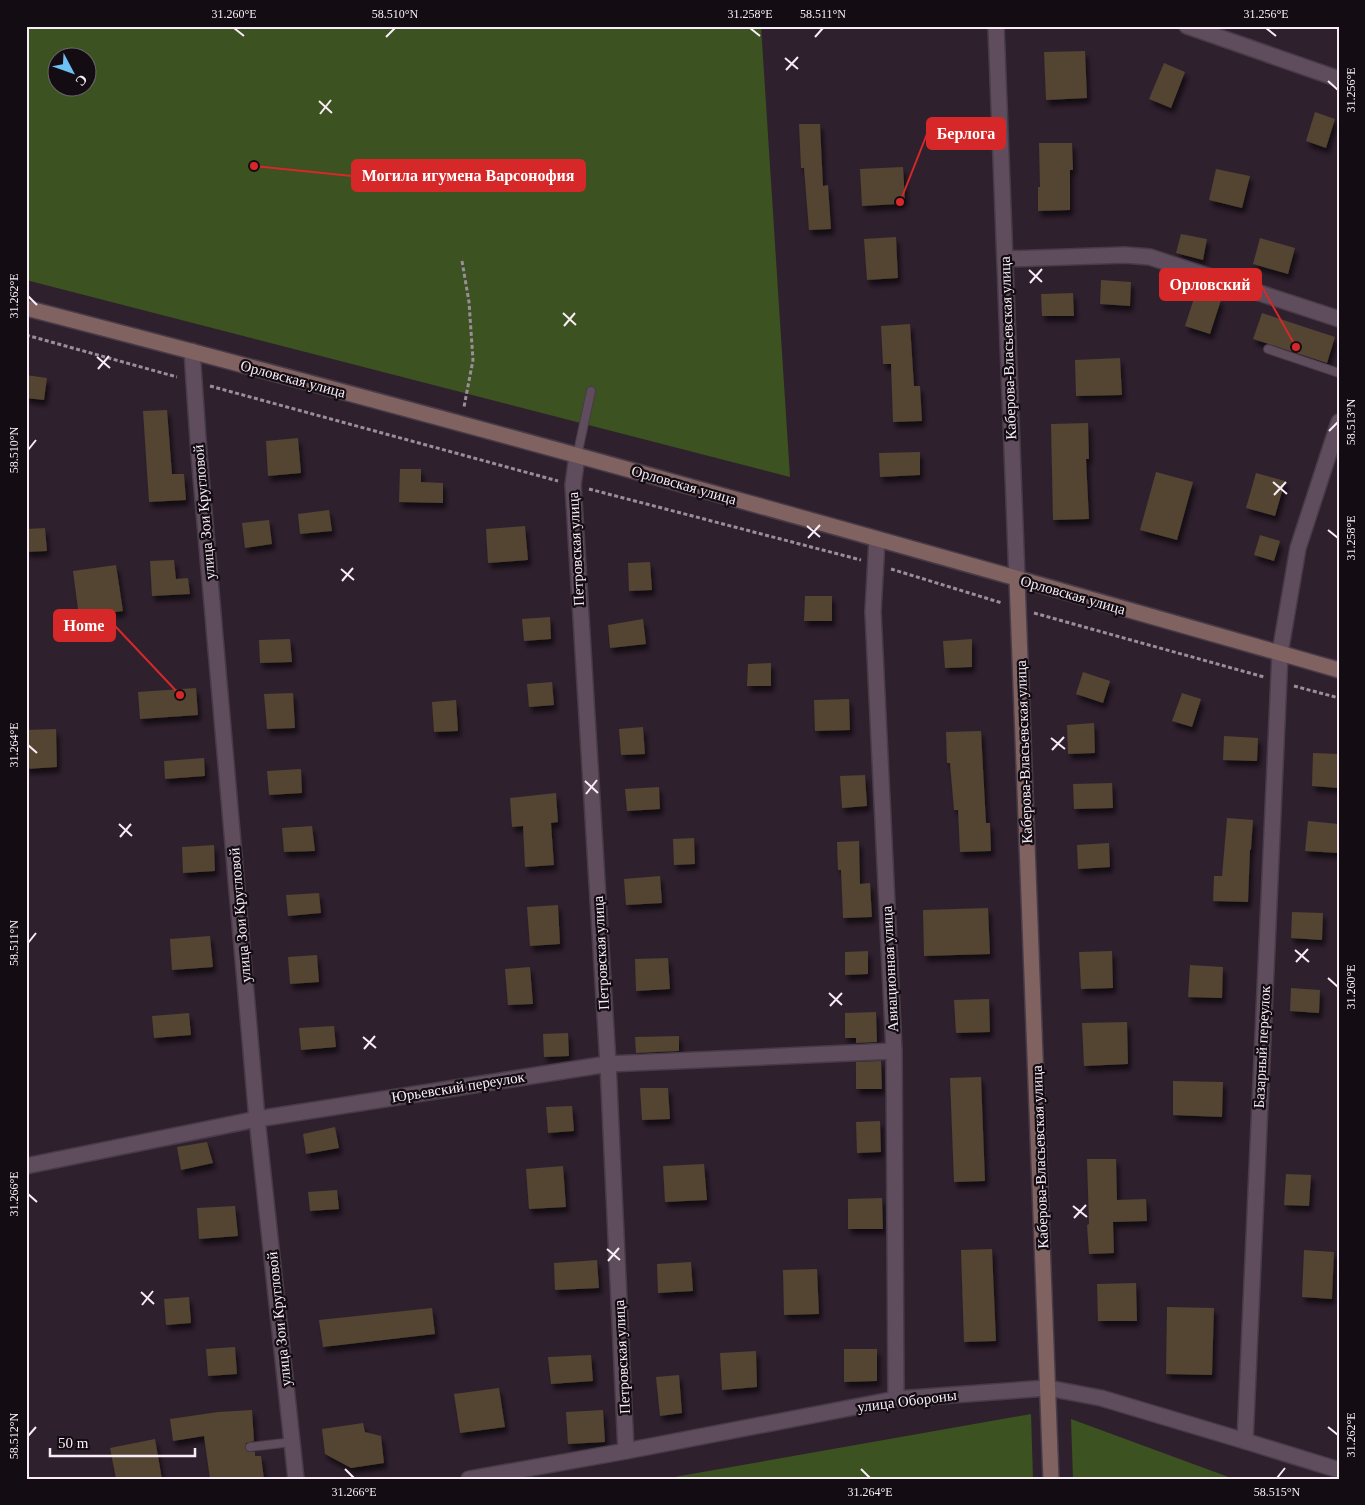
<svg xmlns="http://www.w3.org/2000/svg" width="1365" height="1505" viewBox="0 0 1365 1505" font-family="'Times New Roman',serif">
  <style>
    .green { fill: #3c5220; fill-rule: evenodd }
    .building { fill: #524432; filter: url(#shadow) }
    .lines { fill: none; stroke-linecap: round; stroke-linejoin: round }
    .lane-casing { stroke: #483b48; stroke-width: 10 }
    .street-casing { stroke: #483b48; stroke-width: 18 }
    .secondary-casing { stroke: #483b48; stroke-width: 18 }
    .path { stroke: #9b8e9a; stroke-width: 3; stroke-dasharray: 4 2.5; stroke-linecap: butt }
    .lane { stroke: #5f4d5d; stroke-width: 8 }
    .street { stroke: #5f4d5d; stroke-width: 15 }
    .secondary { stroke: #806261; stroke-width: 15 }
    .ticks { fill: none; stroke: #f8edf7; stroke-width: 2 }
    .labels { text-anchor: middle; stroke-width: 4.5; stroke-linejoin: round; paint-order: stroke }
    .street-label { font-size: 15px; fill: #f8edf7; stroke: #130c12 }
    .leader { fill: none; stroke: #d62828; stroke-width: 2 }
    .callout-dot { fill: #d62828; stroke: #130c12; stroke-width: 2 }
    .callout { fill: #d62828; stroke: #d62828; stroke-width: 2 }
    .callout-label { font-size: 16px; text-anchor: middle; font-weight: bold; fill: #fff }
    .neatline { fill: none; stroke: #f8edf7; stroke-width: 2 }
    .ticks-label { font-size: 12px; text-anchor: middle; fill: #f8edf7 }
  </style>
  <defs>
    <filter id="shadow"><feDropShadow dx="3" dy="5.5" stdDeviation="2.5" flood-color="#0009"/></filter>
  </defs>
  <rect width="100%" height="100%" fill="#2f202e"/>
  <!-- green -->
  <g class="green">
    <path d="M26 26H761L790 477 26 280ZM58 58H88V88H58Z"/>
    <path d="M1031 1414 1033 1479H663Z"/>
    <path d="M1071 1419 1234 1479H1073Z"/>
  </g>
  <!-- building -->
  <g class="building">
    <path d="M1085 51 1087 98 1046 100 1044 52Z"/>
    <path d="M1164 63 1185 72 1171 108 1149 99Z"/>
    <path d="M1315 112 1335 119 1326 148 1306 141Z"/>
    <path d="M799 124H820L823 186 828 185 831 229 809 230 804 168H801Z"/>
    <path d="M1039 143H1072L1073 170H1070V210L1038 211V187H1040Z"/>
    <path d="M903 167 905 200 899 204 862 206 860 169Z"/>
    <path d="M1216 169 1250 176 1242 208 1209 200Z"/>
    <path d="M1181 234 1207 239 1203 260 1176 253Z"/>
    <path d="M896 237 898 278 867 280 864 239Z"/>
    <path d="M1260 238 1295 248 1288 274 1253 264Z"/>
    <path d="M1101 280 1131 282 1130 306 1100 304Z"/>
    <path d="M1196 292 1221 300 1210 334 1185 326Z"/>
    <path d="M1073 293 1074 316H1042L1041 294Z"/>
    <path d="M1262 313 1335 337 1327 363 1253 339Z"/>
    <path d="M910 324 914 386H920L922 421 893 422 891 364H883L881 326Z"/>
    <path d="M1120 358 1122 395 1076 396 1075 360Z"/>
    <path d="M26 375 47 378 44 400 26 398Z"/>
    <path d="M167 410 172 474H184L186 500 149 502 143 411Z"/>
    <path d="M1088 423 1089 459H1086L1089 519 1053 520 1051 424Z"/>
    <path d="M298 438 301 473 268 476 266 441Z"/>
    <path d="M920 452V475L880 477 879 453Z"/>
    <path d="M400 469H421V482L443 483V503L399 502Z"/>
    <path d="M1156 472 1193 482 1177 540 1140 530Z"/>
    <path d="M1256 473 1285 481 1275 516 1246 508Z"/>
    <path d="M329 510 332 531 300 534 298 514Z"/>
    <path d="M269 520 272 544 245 548 242 523Z"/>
    <path d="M525 526 528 560 488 563 486 529Z"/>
    <path d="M45 528 47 551 26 552V529Z"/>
    <path d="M1260 535 1280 541 1274 561 1254 555Z"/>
    <path d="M174 560 176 579 188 578 190 594 152 596 150 561Z"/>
    <path d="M650 562 652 590 629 591 628 563Z"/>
    <path d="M116 565 123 611 79 617 73 571Z"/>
    <path d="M805 596H832V621H804Z"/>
    <path d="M550 617 551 639 524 641 522 619Z"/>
    <path d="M643 619 646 644 610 648 608 625Z"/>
    <path d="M290 639 292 662 260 663 259 640Z"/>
    <path d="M972 639V667L945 668 943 641Z"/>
    <path d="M771 663V686H747L748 664Z"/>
    <path d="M1083 672 1110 681 1103 703 1076 694Z"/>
    <path d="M552 682 554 705 529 707 527 684Z"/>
    <path d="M196 688 198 715 140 719 138 692Z"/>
    <path d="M293 693 295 728 267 729 264 694Z"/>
    <path d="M1182 693 1201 699 1192 727 1172 721Z"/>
    <path d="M849 699 850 730 815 731 814 700Z"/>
    <path d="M456 700 458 731 434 732 432 702Z"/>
    <path d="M1094 723 1095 753 1068 754 1067 725Z"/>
    <path d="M643 727 645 754 621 755 619 729Z"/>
    <path d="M56 729 57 767 26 769V730Z"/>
    <path d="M981 731 986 823H990L991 851 960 852 958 810H954L950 763H947L946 732Z"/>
    <path d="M1224 736 1258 738 1257 761 1223 760Z"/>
    <path d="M1313 753 1339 754V788L1312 786Z"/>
    <path d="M204 758 205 776 165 779 164 761Z"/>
    <path d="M301 769 302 793 269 795 267 771Z"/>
    <path d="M865 775 867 806 842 808 840 776Z"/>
    <path d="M1112 783 1113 808 1074 809 1073 784Z"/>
    <path d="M659 787 660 809 627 811 625 789Z"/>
    <path d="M556 793 558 822 551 823 554 865 525 867 523 826 512 827 510 798Z"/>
    <path d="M1227 818 1253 820 1251 850H1250L1248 902 1213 901 1214 876H1222Z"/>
    <path d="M1308 821 1339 824 1338 853 1305 851Z"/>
    <path d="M312 826 315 851 284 852 282 828Z"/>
    <path d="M694 838 695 864 674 865 673 839Z"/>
    <path d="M859 841 860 884 870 883 872 917 843 918 841 870H838L837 842Z"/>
    <path d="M1109 843 1110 867 1078 869 1077 845Z"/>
    <path d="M214 845 215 871 183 873 182 847Z"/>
    <path d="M660 876 662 903 626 905 624 879Z"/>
    <path d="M319 893 321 913 288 916 286 895Z"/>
    <path d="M558 905 560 944 530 946 527 907Z"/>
    <path d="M988 908 990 954 924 956 923 910Z"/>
    <path d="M1292 912 1323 913 1322 940 1291 938Z"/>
    <path d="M210 936 213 967 172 970 170 939Z"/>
    <path d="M868 951V974L845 975V952Z"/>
    <path d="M1112 951 1113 988 1081 989 1079 952Z"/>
    <path d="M317 955 319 982 290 984 288 957Z"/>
    <path d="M668 958 670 989 636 991 635 959Z"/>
    <path d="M1190 965 1223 967 1222 998 1188 997Z"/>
    <path d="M530 967 533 1004 508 1005 505 969Z"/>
    <path d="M1291 988 1320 990 1319 1013 1290 1011Z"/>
    <path d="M989 999 990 1032 956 1033 954 1000Z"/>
    <path d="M876 1012 877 1042 856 1043V1038H845V1013Z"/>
    <path d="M189 1013 191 1035 154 1038 152 1016Z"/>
    <path d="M1127 1022 1128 1064 1084 1066 1082 1023Z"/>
    <path d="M334 1026 336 1047 301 1050 299 1028Z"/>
    <path d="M568 1033 569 1056 544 1057 543 1034Z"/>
    <path d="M679 1036V1051L636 1053 635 1037Z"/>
    <path d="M881 1061 882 1089H856V1062Z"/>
    <path d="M981 1077 985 1181 954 1182 950 1078Z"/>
    <path d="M1173 1081 1223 1082 1222 1117 1173 1115Z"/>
    <path d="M640 1088H668L670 1119 642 1120Z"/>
    <path d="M572 1106 574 1131 548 1133 546 1107Z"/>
    <path d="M880 1121 881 1152 857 1153 856 1122Z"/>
    <path d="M335 1127 339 1148 306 1154 303 1134Z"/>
    <path d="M207 1142 213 1163 181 1170 177 1147Z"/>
    <path d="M1087 1159H1116L1117 1200 1146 1199 1147 1221 1113 1222 1114 1253 1089 1254 1087 1225 1089 1224Z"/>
    <path d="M704 1164 707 1200 665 1202 663 1166Z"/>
    <path d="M563 1166 566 1207 529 1209 526 1169Z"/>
    <path d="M1286 1174 1311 1175 1309 1206 1284 1205Z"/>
    <path d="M337 1190 339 1209 310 1211 308 1192Z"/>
    <path d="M882 1198 883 1229H848V1199Z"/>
    <path d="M235 1206 238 1236 199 1239 197 1208Z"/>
    <path d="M992 1249 996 1341 964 1342 961 1250Z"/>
    <path d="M1304 1250 1334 1252 1332 1299 1302 1297Z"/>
    <path d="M597 1260 599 1288 555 1290 554 1263Z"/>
    <path d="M691 1262 693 1291 658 1293 657 1264Z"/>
    <path d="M817 1269 819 1314 784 1315 783 1270Z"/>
    <path d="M1136 1283 1137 1321H1098L1097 1284Z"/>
    <path d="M189 1297 191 1323 166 1325 164 1299Z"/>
    <path d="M1167 1307 1214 1308 1212 1375 1166 1374Z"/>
    <path d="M432 1308 435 1334 323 1347 319 1320Z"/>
    <path d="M235 1347 237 1374 208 1376 206 1349Z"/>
    <path d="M844 1349H877V1381L844 1382Z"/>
    <path d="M756 1351 757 1387 722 1390 720 1353Z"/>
    <path d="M591 1355 593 1381 551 1384 548 1357Z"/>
    <path d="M679 1375 682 1413 660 1416 656 1377Z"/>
    <path d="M499 1388 505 1427 460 1433 454 1394Z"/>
    <path d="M252 1410 254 1441 246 1443 245 1448 248 1452H255V1456H261L264 1479H210L204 1436 173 1441 170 1419 218 1412Z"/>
    <path d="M603 1410 605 1442 568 1444 566 1412Z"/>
    <path d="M363 1423 365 1432 381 1436 384 1463 351 1468 325 1454 322 1429Z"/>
    <path d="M155 1439 162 1479H116L110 1448Z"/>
  </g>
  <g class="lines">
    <!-- lane casing -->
    <g class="lane-casing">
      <g id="lane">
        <path d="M1268 349 1339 373"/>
        <path d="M577 456 591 391"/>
        <path d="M250 1447 292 1442"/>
      </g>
    </g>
    <!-- street casing -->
    <g class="street-casing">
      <g id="street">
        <path d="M996 26 1017 579"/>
        <path d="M1187 26 1339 79"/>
        <path d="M1005 259 1125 255 1150 257 1339 319"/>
        <path d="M192 351 199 454 257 1119 296 1479"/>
        <path d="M577 456 573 485 608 1064 626 1451"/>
        <path d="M877 539 873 612 894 1051 896 1399"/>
        <path d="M26 1166 257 1119 608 1064 894 1051"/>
        <path d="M1245 1441 1280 653 1298 548 1339 422"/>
        <path d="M469 1479 626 1451 896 1399 1048 1388 1101 1398 1245 1441 1339 1470"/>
      </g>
    </g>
    <!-- secondary casing -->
    <g class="secondary-casing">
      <g id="secondary">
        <path d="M26 308C466 422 903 545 1339 670"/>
        <path d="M1017 579 1051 1479"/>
      </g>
    </g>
    <!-- path -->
    <g class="path">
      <path d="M462 261 469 302 473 360 464 407"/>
      <path d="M26 335 177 377"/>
      <path d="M210 386 558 481"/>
      <path d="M589 489 861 560"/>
      <path d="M891 569 1002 603"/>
      <path d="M1034 613 1264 677"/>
      <path d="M1294 686 1339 698"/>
    </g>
    <!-- lane -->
    <use href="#lane" class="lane"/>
    <!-- street -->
    <use href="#street" class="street"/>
    <!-- secondary -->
    <use href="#secondary" class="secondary"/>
  </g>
  <!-- ticks -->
  <path class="ticks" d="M234 28 244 36M750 28 760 36M1266 28 1276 36M386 37 395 28M815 37 823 28M785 58 798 69M786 70 798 57M1328 81 1338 90M319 101 332 113M320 114 331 100M1029 270 1042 282M1030 283 1042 269M28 296 37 305M563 313 576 325M564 326 575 313M97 357 110 368M98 369 109 356M1329 431 1338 422M28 450 36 440M1273 482 1287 494M1274 495 1286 482M807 526 820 537M1328 530 1338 538M808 538 820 525M341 569 354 580M342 581 353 568M1051 738 1065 749M28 745 37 753M1052 750 1064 737M585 781 598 793M586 794 597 780M119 824 132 836M120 837 131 824M28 943 36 933M1295 950 1309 962M1296 962 1308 949M1328 978 1338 987M829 993 842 1005M830 1006 842 993M363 1037 376 1048M364 1049 375 1036M28 1194 37 1202M1073 1206 1087 1217M1074 1218 1086 1205M607 1249 620 1260M608 1261 619 1248M141 1292 154 1304M142 1305 153 1291M1328 1427 1338 1435M28 1436 36 1427M345 1469 354 1478M861 1469 870 1478M1277 1478 1285 1468"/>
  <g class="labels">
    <!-- street labels -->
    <g class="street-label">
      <text transform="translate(1008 348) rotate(-92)" y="5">Каберова-Власьевская улица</text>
      <text transform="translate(293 379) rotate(15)" y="5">Орловская улица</text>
      <text transform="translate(684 485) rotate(16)" y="5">Орловская улица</text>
      <text transform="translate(204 512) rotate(-95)" y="5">улица Зои Кругловой</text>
      <text transform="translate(576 549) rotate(-93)" y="5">Петровская улица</text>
      <text transform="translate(1073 595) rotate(16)" y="5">Орловская улица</text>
      <text transform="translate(1024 752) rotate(-92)" y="5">Каберова-Власьевская улица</text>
      <text transform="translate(240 915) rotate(-95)" y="5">улица Зои Кругловой</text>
      <text transform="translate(601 953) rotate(-93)" y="5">Петровская улица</text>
      <text transform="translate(890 969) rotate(-93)" y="5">Авиационная улица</text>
      <text transform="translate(1262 1047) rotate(-87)" y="5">Базарный переулок</text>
      <text transform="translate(458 1087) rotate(-9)" y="5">Юрьевский переулок</text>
      <text transform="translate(1040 1157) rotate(-92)" y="5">Каберова-Власьевская улица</text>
      <text transform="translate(279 1319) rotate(-96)" y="5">улица Зои Кругловой</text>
      <text transform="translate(622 1357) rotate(-93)" y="5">Петровская улица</text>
      <text transform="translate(907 1401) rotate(-7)" y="5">улица Обороны</text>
    </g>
  </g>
  <!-- callouts -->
  <path class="leader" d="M900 202L927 134M254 166L352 176M1296 347L1261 285M180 695L115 626"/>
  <g class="callout-dot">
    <circle cx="900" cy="202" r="5"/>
    <circle cx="254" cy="166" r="5"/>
    <circle cx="1296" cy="347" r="5"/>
    <circle cx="180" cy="695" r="5"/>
  </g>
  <g class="callout">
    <rect x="927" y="118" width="78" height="31" rx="5"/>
    <rect x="352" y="160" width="233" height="31" rx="5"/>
    <rect x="1160" y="269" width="101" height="31" rx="5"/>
    <rect x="54" y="610" width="61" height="31" rx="5"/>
  </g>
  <g class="callout-label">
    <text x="966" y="139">Берлога</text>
    <text x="468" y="181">Могила игумена Варсонофия</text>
    <text x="1210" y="290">Орловский</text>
    <text x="84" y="631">Home</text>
  </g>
  <!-- border -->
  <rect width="1365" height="1505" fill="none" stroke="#130c12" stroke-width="55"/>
  <!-- north arrow -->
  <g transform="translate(72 72) rotate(131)"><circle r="24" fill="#130c12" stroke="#6f666e"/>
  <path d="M0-4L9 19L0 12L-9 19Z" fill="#6dc2f3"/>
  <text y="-8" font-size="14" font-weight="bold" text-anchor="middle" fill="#f8edf7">С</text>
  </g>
  <!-- scale -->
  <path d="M50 1448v8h145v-8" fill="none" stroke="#f8edf7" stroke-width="2.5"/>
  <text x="58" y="1448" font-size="15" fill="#f8edf7" stroke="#130c12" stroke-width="4" paint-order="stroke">50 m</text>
  <rect x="28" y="28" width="1310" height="1450" class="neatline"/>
  <g class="ticks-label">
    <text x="234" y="18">31.260°E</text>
    <text x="395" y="18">58.510°N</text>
    <text x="750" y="18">31.258°E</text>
    <text x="823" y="18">58.511°N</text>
    <text x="1266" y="18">31.256°E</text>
    <text transform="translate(1351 90) rotate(-90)" y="4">31.256°E</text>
    <text transform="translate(14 296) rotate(-90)" y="4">31.262°E</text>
    <text transform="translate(1351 422) rotate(-90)" y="4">58.513°N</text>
    <text transform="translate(14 450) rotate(-90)" y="4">58.510°N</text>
    <text transform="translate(1351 538) rotate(-90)" y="4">31.258°E</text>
    <text transform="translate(14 745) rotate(-90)" y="4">31.264°E</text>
    <text transform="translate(14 943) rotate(-90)" y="4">58.511°N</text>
    <text transform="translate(1351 987) rotate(-90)" y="4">31.260°E</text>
    <text transform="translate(14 1194) rotate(-90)" y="4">31.266°E</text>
    <text transform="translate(1351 1435) rotate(-90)" y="4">31.262°E</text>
    <text transform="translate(14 1436) rotate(-90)" y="4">58.512°N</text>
    <text x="354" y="1496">31.266°E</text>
    <text x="870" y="1496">31.264°E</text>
    <text x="1277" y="1496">58.515°N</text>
  </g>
</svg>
